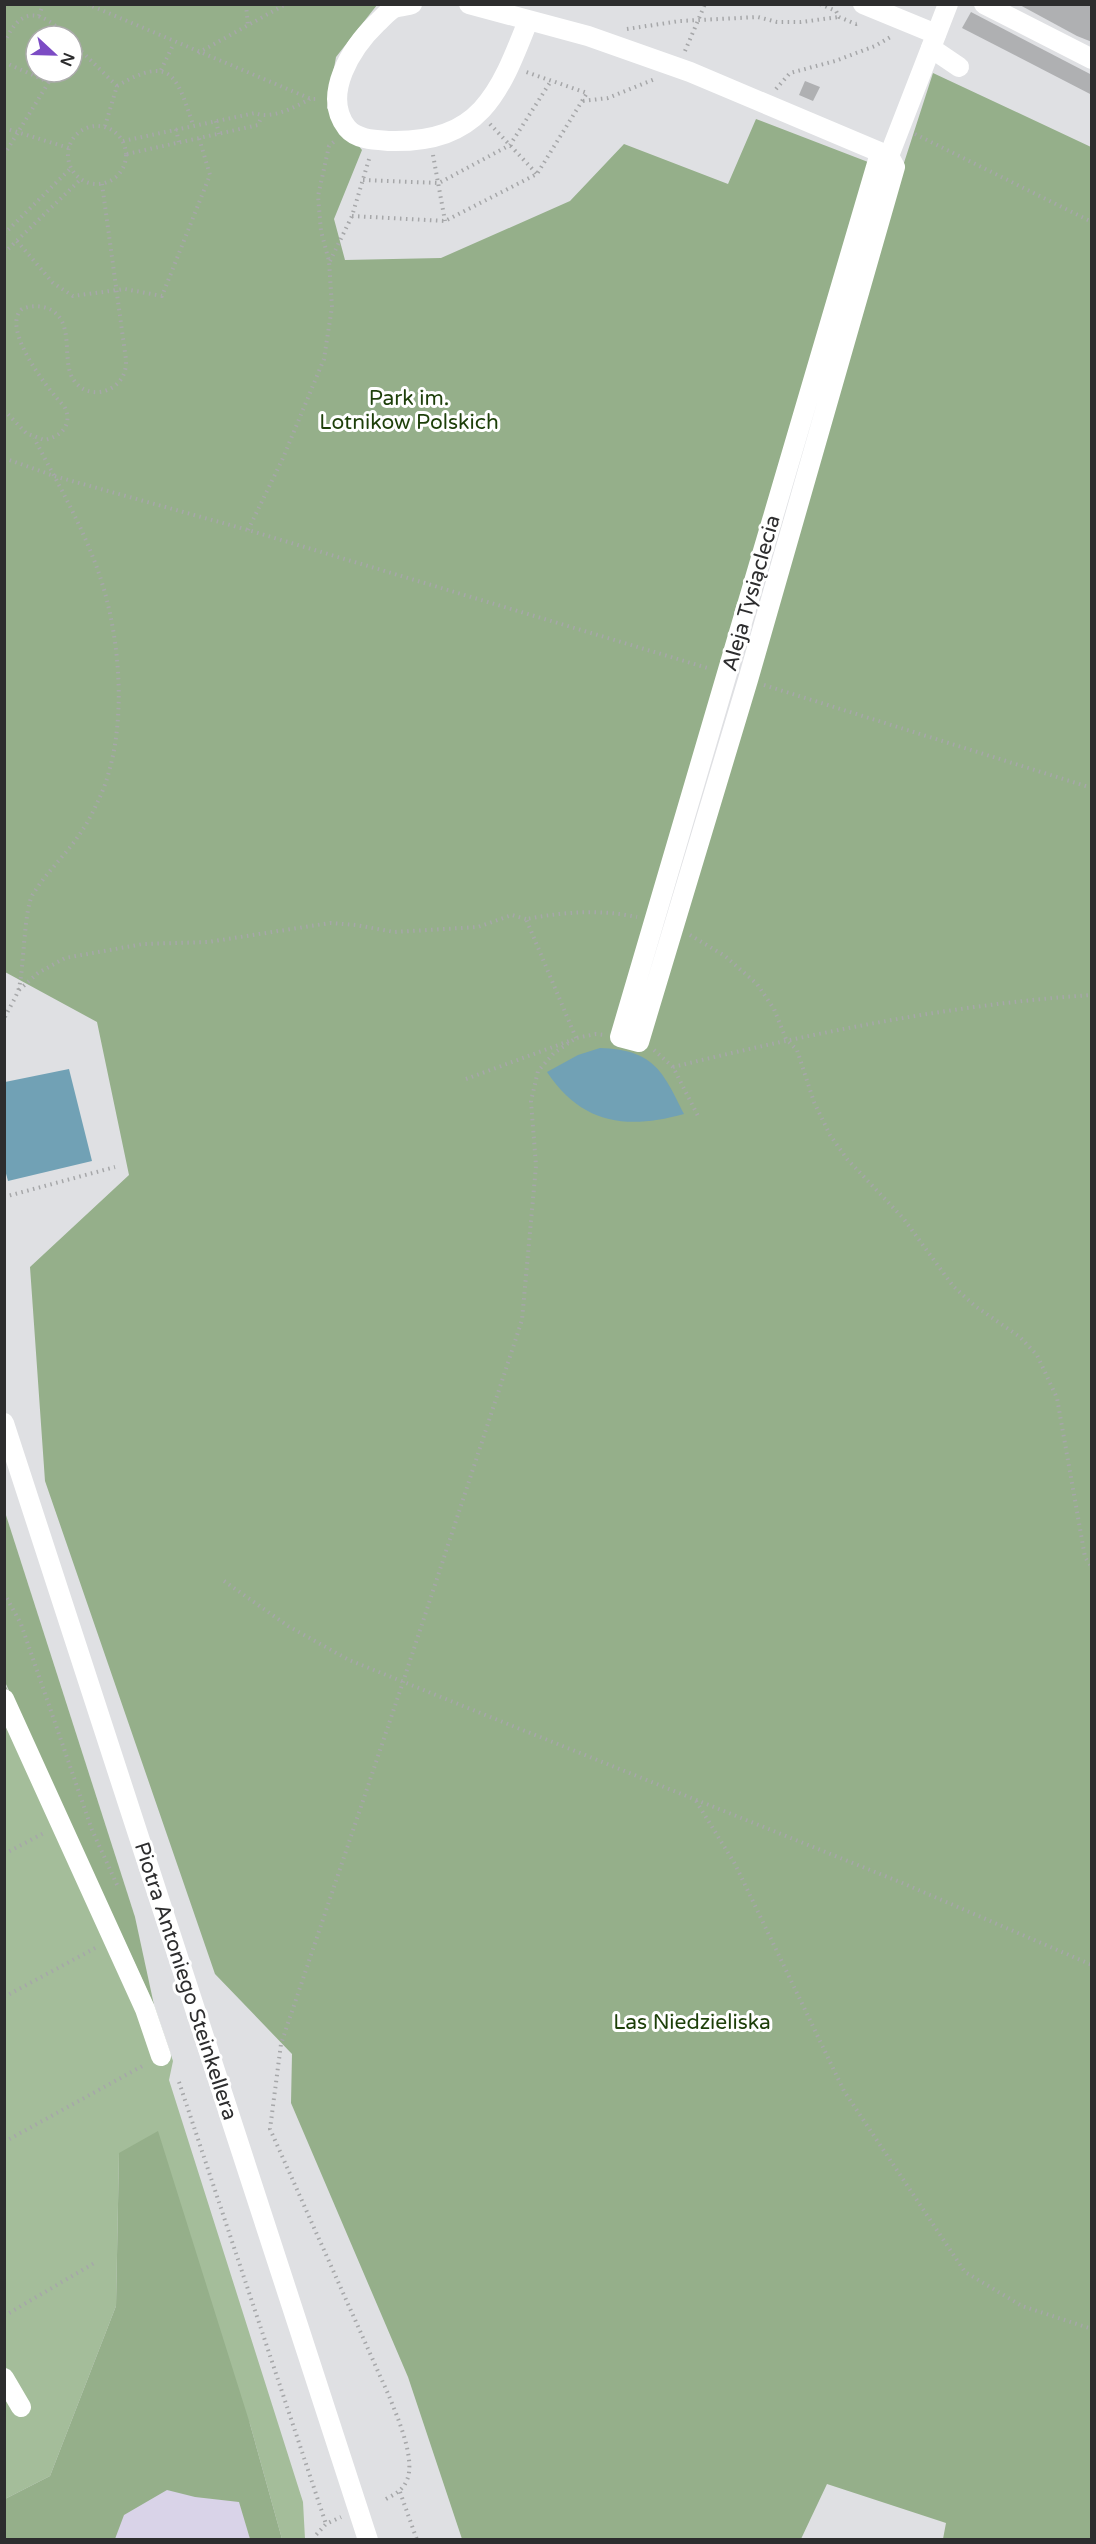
<svg xmlns="http://www.w3.org/2000/svg" width="1096" height="2544" viewBox="0 0 1096 2544" font-family="'Varela Round',sans-serif">
  <style>
    .commercial { fill: #d9d3e8 }
    .green { fill: #a4bd9a }
    .forest { fill: #95af8a; fill-rule: evenodd }
    .water { fill: #71a1b5 }
    .building { fill: #afb0b2 }
    .lines { fill: none; stroke-linecap: round; stroke-linejoin: round }
    .path { stroke: #a6a7a9; stroke-width: 4; stroke-dasharray: 1.5 4.5; stroke-linecap: butt }
    .minor { stroke: #fff; stroke-width: 20 }
    .labels { text-anchor: middle; stroke-width: 6; stroke-linejoin: round; paint-order: stroke }
    .park-label { font-size: 21px; fill: #1d3f09; stroke: #fff }
    .street-label { font-size: 21px; fill: #2d2d2e; stroke: #fff }
  </style>
  <rect width="100%" height="100%" fill="#dfe0e3"/>
  <!-- commercial -->
  <path class="commercial" d="M221 2437 250 2539 5 2540V2499Z"/>
  <!-- green -->
  <path class="green" d="M4 1682 154 2005 173 2061 169 2080 303 2502 305 2539H282L250 2424 119 2153 116 2306 50 2476 5 2499Z"/>
  <!-- forest -->
  <g class="forest">
    <path d="M4 5H377L336 57 327 108 362 150 334 219 345 260 441 258 570 201 624 144 728 184 756 119 868 162 614 1028 646 1039 902 169 933 73 1091 147V2539H943L946 2523 827 2484 801 2539H462L408 2377 291 2103 292 2054 215 1974 45 1481 30 1267 129 1175 97 1022 5 972ZM36 36H72V72H36Z"/>
    <path d="M4 1509 135 1917 154 2005 5 1682Z"/>
    <path d="M158 2131 250 2424 282 2539H250L239 2502 195 2497 167 2490 124 2515 115 2539H5V2499L50 2476 116 2306 119 2153Z"/>
  </g>
  <!-- water -->
  <g class="water">
    <path d="M600 1048C653 1050 662 1069 684 1114 626 1130 582 1124 547 1072L578 1055Z"/>
    <path d="M69 1069 92 1161 8 1181 4 1166 5 1082Z"/>
  </g>
  <!-- building -->
  <g class="building">
    <path d="M1018 4H1092V42L1077 36Z"/>
    <path d="M971 12 1092 75V95L962 28Z"/>
    <path d="M805 81 820 87 813 101 799 95Z"/>
  </g>
  <g class="lines">
    <!-- path -->
    <g class="path">
      <path d="M87 4 311 99H319"/>
      <path d="M246 4 248 26"/>
      <path d="M820 4 836 11 839 17 856 24 860 23"/>
      <path d="M39 16 43 4"/>
      <path d="M627 29 680 21 758 17 777 22H801L839 17"/>
      <path d="M4 43C22 4 41 11 67 36"/>
      <path d="M73 43 117 86 105 126"/>
      <path d="M685 51 705 4"/>
      <path d="M198 53 286 4"/>
      <path d="M4 62 48 82"/>
      <path d="M161 70 174 43"/>
      <path d="M117 86C171 54 177 76 193 125"/>
      <path d="M776 89 790 73 835 61 875 46 892 36"/>
      <path d="M583 101 608 98 655 79"/>
      <path d="M216 121 219 134"/>
      <path d="M490 124 537 174"/>
      <circle cx="97" cy="155" r="29"/>
      <path d="M4 128 69 148"/>
      <path d="M176 129 179 143"/>
      <path d="M915 134 1092 222"/>
      <path d="M123 141 255 113C271 120 295 107 310 99"/>
      <path d="M127 154 258 125 262 116"/>
      <path d="M4 155 55 72"/>
      <path d="M433 155 445 221"/>
      <path d="M363 180 439 183 510 145 551 81"/>
      <path d="M352 216 445 221 537 174 587 93 526 72"/>
      <path d="M4 234 71 168"/>
      <path d="M17 241 53 283 73 296 125 289 162 296 210 175 199 138"/>
      <path d="M4 253 81 179"/>
      <path d="M330 261 352 216 370 156"/>
      <path d="M4 410 26 433 44 440C61 437 74 424 64 406 48 390 0 328 22 309 31 305 44 305 53 311 73 325 63 355 71 375 84 405 128 393 126 360L102 184"/>
      <path d="M4 458 54 476 248 530 711 669"/>
      <path d="M248 530 283 458 324 359 332 307 329 261 321 231 318 196 329 146 336 140"/>
      <path d="M764 685 1092 788"/>
      <path d="M690 935 725 956 757 984 774 1009 786 1039 797 1050 814 1102 830 1135 847 1159 903 1218 953 1286 975 1306 1020 1337 1037 1355 1057 1398 1085 1557 1092 1568"/>
      <path d="M19 990 38 973 65 958 143 944 208 942 330 923 356 925 394 932 478 927 512 915 526 919"/>
      <path d="M5 1017C9 1008 16 998 19 988 24 967 24 908 33 894 47 871 69 852 83 829 90 819 95 807 100 797 130 729 121 628 94 560 78 518 55 478 34 438"/>
      <path d="M576 1038 526 919C564 912 600 909 637 917"/>
      <path d="M654 1050 673 1067 698 1116"/>
      <path d="M673 1067C808 1034 952 1004 1092 995"/>
      <path d="M466 1079 569 1041"/>
      <path d="M4 1197 115 1167"/>
      <path d="M224 1581 288 1626 349 1660 900 1882 1092 1965"/>
      <path d="M4 1593 21 1624 92 1830 118 1887"/>
      <path d="M696 1801 735 1864 844 2091 965 2272 1022 2306 1092 2329"/>
      <path d="M4 1854 46 1832"/>
      <path d="M4 1997 99 1946"/>
      <path d="M179 2082 326 2524"/>
      <path d="M4 2142 146 2064"/>
      <path d="M4 2316 96 2262"/>
      <path d="M400 2492 417 2540"/>
      <path d="M386 2499C395 2494 403 2490 407 2480 416 2459 397 2416 389 2396L270 2129 281 2044 403 1682 522 1320 536 1166 531 1101 538 1071 554 1053 576 1038 596 1034 604 1035"/>
      <path d="M315 2540V2536L326 2524 341 2517"/>
    </g>
    <!-- minor -->
    <g class="minor">
      <path d="M412 4C407 6 400 6 394 8 388 11 382 19 377 23 352 47 321 95 347 128 357 140 376 140 390 141 480 143 499 95 528 21"/>
      <path d="M469 4 588 36 690 72 889 156"/>
      <path d="M863 4 936 34"/>
      <path d="M984 4 1092 59"/>
      <path d="M931 48 959 67"/>
      <path d="M889 156 895 167 748 680 639 1042 620 1037 878 160 889 156 948 4"/>
      <path d="M4 1423 368 2540"/>
      <path d="M4 1699 145 2009 161 2056"/>
      <path d="M4 2378 21 2407"/>
    </g>
  </g>
  <g class="labels">
    <!-- park labels -->
    <g class="park-label">
      <text x="409" y="405">Park im.<tspan x="409" dy="24">Lotnikow Polskich</tspan></text>
      <text x="692" y="2029">Las Niedzieliska</text>
    </g>
    <!-- street labels -->
    <g class="street-label">
      <text transform="translate(751 593) rotate(-74)" y="7">Aleja Tysiąclecia</text>
      <text transform="translate(186 1981) rotate(72)" y="7">Piotra Antoniego Steinkellera</text>
    </g>
  </g>
  <!-- border -->
  <rect width="1096" height="2544" fill="none" stroke="#2d2d2e" stroke-width="12"/>
  <!-- north arrow -->
  <g transform="translate(54 54) rotate(112)"><circle r="28" fill="#ffffff" stroke="#ababab" stroke-width="1.5"/>
  <path d="M0-4.5L10 22L0 15L-10 22Z" fill="#7c4cc4"/>
  <text y="-9" font-size="16" font-weight="bold" text-anchor="middle" fill="#2d2d2e">N</text>
  </g>
</svg>
